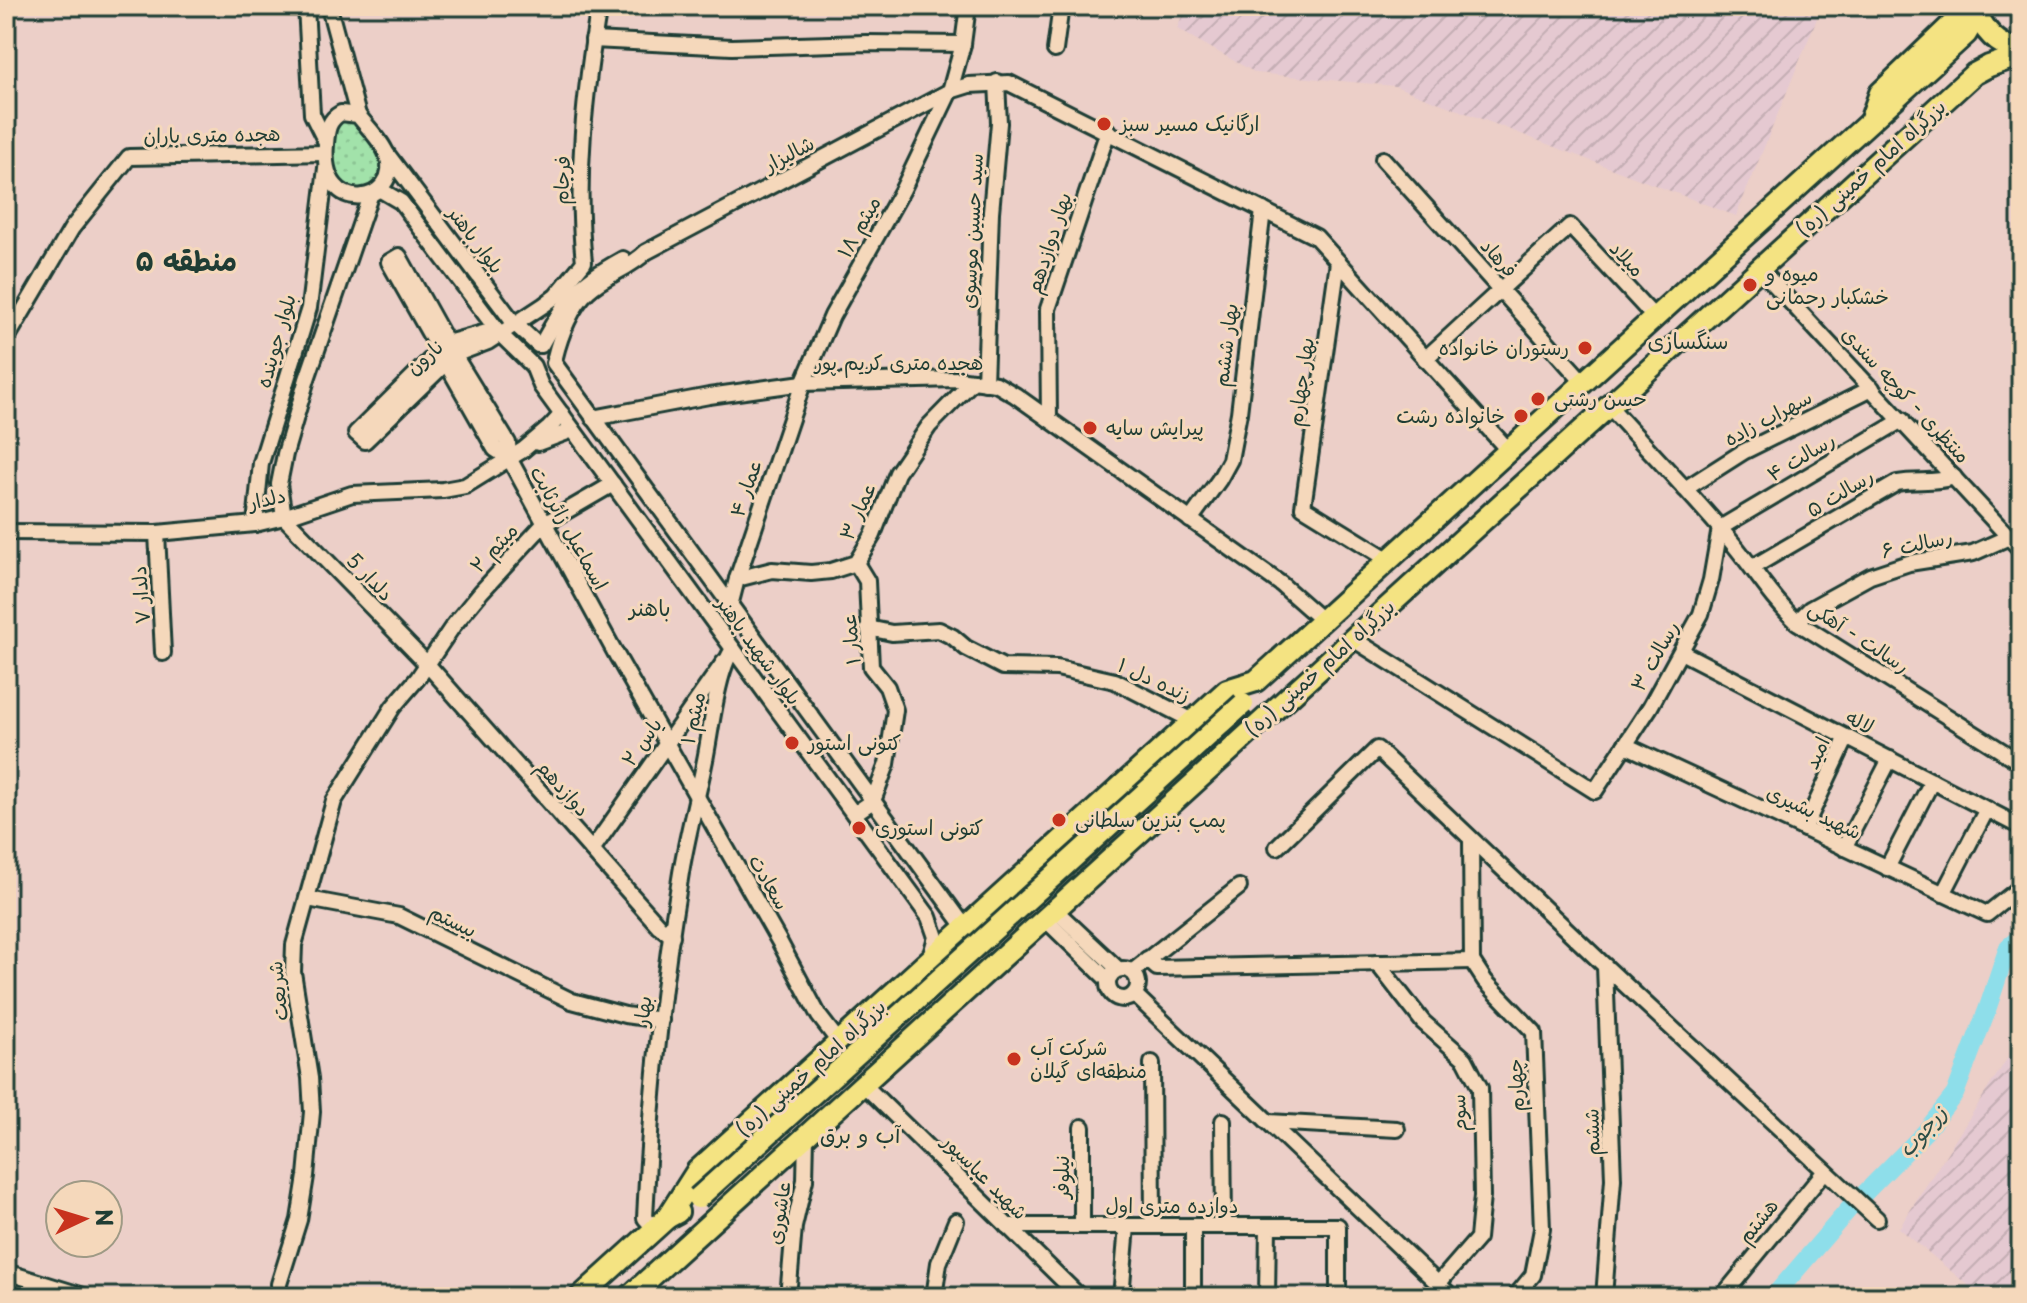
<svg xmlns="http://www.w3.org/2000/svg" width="2027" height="1303" viewBox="0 0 2027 1303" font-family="'Playpen Sans','Playpen Sans Arabic',sans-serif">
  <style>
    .industrial { fill: url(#industrial-furrows) }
    .grass { fill: url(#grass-dots); stroke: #60906f; stroke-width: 2 }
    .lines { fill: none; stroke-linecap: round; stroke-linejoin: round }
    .river { stroke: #8edeea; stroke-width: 18 }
    .minor-casing { stroke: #1f3d34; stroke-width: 20 }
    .highway-casing { stroke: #1f3d34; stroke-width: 26 }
    .minor { stroke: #f5d8bb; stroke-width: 14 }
    .highway { stroke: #f4e382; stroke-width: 20 }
    .highway-bridge-casing { stroke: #1f3d34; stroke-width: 26; stroke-linecap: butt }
    .highway-bridge { stroke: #f4e382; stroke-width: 20 }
    .poi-dot { fill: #c8321e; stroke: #f5d8bb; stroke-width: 3 }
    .labels { text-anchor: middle; stroke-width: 6; stroke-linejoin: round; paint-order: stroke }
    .poi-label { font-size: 20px; fill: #1f3d34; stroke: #f5d8bb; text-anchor: start }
    .street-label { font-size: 20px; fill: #1f3d34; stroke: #f5d8bb }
    .neighbourhood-label { font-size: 22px; fill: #1f3d34; stroke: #f5d8bb }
    .water-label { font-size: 22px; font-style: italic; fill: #2a4d46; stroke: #f5d8bb }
    .district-label { font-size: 28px; font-weight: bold; fill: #1f3d34; stroke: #f5d8bb }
  </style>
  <defs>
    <pattern id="industrial-furrows" width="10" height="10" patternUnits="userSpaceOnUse" patternTransform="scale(2)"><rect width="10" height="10" fill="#e5c9d1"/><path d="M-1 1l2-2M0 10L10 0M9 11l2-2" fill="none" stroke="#c4aeb4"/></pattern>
    <pattern id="grass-dots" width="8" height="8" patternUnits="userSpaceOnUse" patternTransform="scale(2)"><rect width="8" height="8" fill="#a2e2aa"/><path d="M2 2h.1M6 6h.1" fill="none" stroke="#8bc393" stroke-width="1.8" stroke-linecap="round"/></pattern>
  </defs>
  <rect width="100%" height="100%" fill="#eccfc8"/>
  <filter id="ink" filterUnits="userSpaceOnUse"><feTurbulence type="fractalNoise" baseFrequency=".0125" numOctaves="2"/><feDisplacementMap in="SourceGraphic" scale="16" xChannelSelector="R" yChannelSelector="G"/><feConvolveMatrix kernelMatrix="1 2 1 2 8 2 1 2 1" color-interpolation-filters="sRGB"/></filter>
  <g filter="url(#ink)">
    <!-- industrial -->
    <g class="industrial">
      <path d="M1186 6H1822L1736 216 1395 86 1256 73 1177 29Z"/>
      <path d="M2021 1037V1297H1982L1899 1228Z"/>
    </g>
    <!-- grass -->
    <path class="grass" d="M344 118 355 120 383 159C384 179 375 186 358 193L337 181 331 155 334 124Z"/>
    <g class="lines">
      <!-- river -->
      <path class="river" d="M1773 1297 1849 1209 1925 1132 1955 1094 1987 1010 2008 947 2021 936"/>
      <!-- minor casing -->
      <g class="minor-casing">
        <g id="minor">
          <path d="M306 6 312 114 326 142"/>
          <path d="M325 6 330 11 358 115"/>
          <path d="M593 40 732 47 866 43 963 44"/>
          <path d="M1055 50 1061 6"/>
          <path d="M341 113 358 115C367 127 382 141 387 155 404 202 319 222 326 144 327 131 328 120 341 113Z"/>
          <path d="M387 154 514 323 538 345"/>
          <path d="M1383 159 1584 383"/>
          <path d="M379 189 401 202 500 334 533 366 541 386 929 917 936 937 930 958"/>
          <path d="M1338 262 1303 507 1389 560"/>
          <path d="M1760 269 2021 550"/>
          <path d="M500 334 487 332 447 343 356 433 365 441 454 355 488 342 544 305 556 296 584 262C575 178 585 89 599 6"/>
          <path d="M6 340 72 228 129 157 325 153"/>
          <path d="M541 345C568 297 574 286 623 259"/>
          <path d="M555 357C560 336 572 305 588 291 605 275 629 269 646 252L950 91 969 85 1009 83 1316 237 1509 451"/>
          <path d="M1425 359 1570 226 1655 318"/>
          <path d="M554 363 965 927"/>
          <path d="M985 383 991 212 999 123 997 82"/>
          <path d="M1609 406C1649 451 1692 494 1730 540 1753 567 1771 598 1797 622L2021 763"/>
          <path d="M593 418 709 396 803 383 957 379 996 384 1015 395 1281 584 1323 621"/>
          <path d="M1049 419 1048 309 1108 131"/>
          <path d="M538 443 573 430"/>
          <path d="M509 458 495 449 389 262 399 256 454 355 508 443 509 458 617 656 779 941 819 1016 839 1042"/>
          <path d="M1685 489 1743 452 1872 388"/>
          <path d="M284 517 427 664 659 926 672 936"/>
          <path d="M284 517 279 484 285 454 307 379 370 196"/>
          <path d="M1190 520 1219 480 1230 460 1239 413 1263 210"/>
          <path d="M255 524 261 463 309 308 326 168"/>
          <path d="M6 532 157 533 255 524 284 517 352 494 443 490 465 486 523 450 549 428 562 414"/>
          <path d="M157 533 163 653"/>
          <path d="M1753 567 1897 483C1917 479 1934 484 1954 477"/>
          <path d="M737 579 772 570 811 573 831 571 856 563 873 535 897 473 929 426 973 381"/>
          <path d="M730 606 737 579 803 383 832 316 903 189 950 91 963 44 968 6"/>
          <path d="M1797 622 1810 609 1870 576 1909 563 1973 553 2009 537"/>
          <path d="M868 628 892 633 939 630 953 637 966 648 1003 667 1057 668 1115 681 1193 721"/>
          <path d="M1353 639 1595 791 1650 707 1701 614 1711 580 1720 528 1902 420"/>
          <path d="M1681 652 2021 827"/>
          <path d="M1625 745 1987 914 2021 887"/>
          <path d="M854 814 873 801 887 764 895 710 887 687 871 667 867 581 856 563"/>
          <path d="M1804 829 1847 737"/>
          <path d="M1471 840 1472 961 1485 981 1534 1032 1542 1229 1533 1275 1515 1297"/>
          <path d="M1277 847 1377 749 1605 966 1877 1219"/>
          <path d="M1844 848 1890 759"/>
          <path d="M592 850 724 662"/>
          <path d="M1887 868 1932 781"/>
          <path d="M1943 894 1987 809"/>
          <path d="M308 899 399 916 572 1001 625 1015 661 1020"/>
          <path d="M1055 910 1118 969"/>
          <path d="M1045 919 1108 980"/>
          <path d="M1147 959 1157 968 1472 961"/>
          <path d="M1377 963 1423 1022 1465 1059 1480 1088 1482 1196 1478 1238 1438 1284"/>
          <circle cx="1123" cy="984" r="15"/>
          <path d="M1132 972 1239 887"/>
          <path d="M1134 994 1452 1297"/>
          <path d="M1152 1063 1153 1226"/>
          <path d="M863 1084 1080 1297"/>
          <path d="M1223 1121 1224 1226"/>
          <path d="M1268 1122 1397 1129"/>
          <path d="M1082 1127V1226"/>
          <path d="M1007 1226H1338V1297"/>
          <path d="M1193 1226V1297"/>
          <path d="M655 1229 645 1218C650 1105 661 991 680 879 686 839 697 800 705 760 711 731 717 671 733 649"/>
          <path d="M6 1272 87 1297"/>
          <path d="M279 1297V1284L299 1220 306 1176 312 1112 310 1078 293 972 294 945 334 801 393 707 418 678 453 626 481 592 544 524 613 484"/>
          <path d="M788 1297 794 1227 805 1180 806 1136"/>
          <path d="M934 1297 939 1263 956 1221"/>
          <path d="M1121 1297 1127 1226"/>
          <path d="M1267 1297 1268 1226"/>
          <path d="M1604 1297 1613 1179 1605 966"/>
          <path d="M1722 1297 1825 1171"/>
        </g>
      </g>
      <!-- highway casing -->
      <g class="highway-casing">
        <g id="highway">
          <path d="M1975 6C1982 30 1997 46 2021 51"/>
          <path d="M1870 121 1880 93 1971 6"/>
          <path d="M667 1218 697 1171 1227 690 1256 681 1966 34 1972 24 1974 6"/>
          <path d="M580 1297 667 1218 678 1212"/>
          <path d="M629 1297 1974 74 1989 66 2021 55"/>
        </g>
      </g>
      <!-- minor -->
      <use href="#minor" class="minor"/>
      <!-- highway -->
      <use href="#highway" class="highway"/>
      <!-- highway-bridge casing -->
      <g class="highway-bridge-casing">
        <path id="highway-bridge" d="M698 1198 1243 704"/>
      </g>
      <!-- highway-bridge -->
      <use href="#highway-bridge" class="highway-bridge"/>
    </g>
  </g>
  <!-- markers -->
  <g class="poi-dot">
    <circle cx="1104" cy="124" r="8"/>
    <circle cx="1750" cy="285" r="8"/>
    <circle cx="1585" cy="348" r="8"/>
    <circle cx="1538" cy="399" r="8"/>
    <circle cx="1521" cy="416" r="8"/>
    <circle cx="1090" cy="428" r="8"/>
    <circle cx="792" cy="743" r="8"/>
    <circle cx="1059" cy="820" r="8"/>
    <circle cx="859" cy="828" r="8"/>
    <circle cx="1014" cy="1059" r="8"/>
  </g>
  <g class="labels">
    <!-- poi labels -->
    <g class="poi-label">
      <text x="1120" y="131">ارگانیک مسیر سبز</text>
      <text x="1766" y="281">میوه و<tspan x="1766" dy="23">خشکبار رحمانی</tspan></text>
      <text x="1569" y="355" text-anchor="end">رستوران خانواده</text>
      <text x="1554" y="406">حسن رشتی</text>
      <text x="1505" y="423" text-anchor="end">خانواده رشت</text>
      <text x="1106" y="435">پیرایش سایه</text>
      <text x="808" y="750">کتونی استور</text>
      <text x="1075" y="827">پمپ بنزین سلطانی</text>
      <text x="875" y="835">کتونی استوری</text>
      <text x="1030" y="1055">شرکت آب<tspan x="1030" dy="23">منطقه‌ای گیلان</tspan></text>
    </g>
    <!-- street labels -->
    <g class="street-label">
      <text transform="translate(212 135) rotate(-1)" y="7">هجده متری باران</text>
      <text transform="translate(789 154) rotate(-28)" y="7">شالیزار</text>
      <text transform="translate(1871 168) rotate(-42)" y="7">بزرگراه امام خمینی (ره)</text>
      <text transform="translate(562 180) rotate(-87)" y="7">فرجام</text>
      <text transform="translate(859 227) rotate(-61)" y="7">میثم ۱۸</text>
      <text transform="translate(972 231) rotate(-87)" y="7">سید حسین موسوی</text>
      <text transform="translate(476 240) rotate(53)" y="7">بلوار باهنر</text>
      <text transform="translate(1049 243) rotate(-72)" y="7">بهار دوازدهم</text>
      <text transform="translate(1499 258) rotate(48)" y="7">فرهاد</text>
      <text transform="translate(1627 259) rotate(47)" y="7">میلاد</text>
      <text transform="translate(276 341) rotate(-74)" y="7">بلوار جوینده</text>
      <text transform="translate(1226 345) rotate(-83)" y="7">بهار ششم</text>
      <text transform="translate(425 357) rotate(-41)" y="7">نارون</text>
      <text x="899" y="370">هجده متری کریم پور</text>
      <text transform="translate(1301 382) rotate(-82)" y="7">بهار چهارم</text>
      <text transform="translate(1906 395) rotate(47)" y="7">منتظری - کوچه سندی</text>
      <text transform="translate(1768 418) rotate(-28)" y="7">سهراب زاده</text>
      <text transform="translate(1801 457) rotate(-31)" y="7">رسالت ۴</text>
      <text transform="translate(746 488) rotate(-71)" y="7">عمار ۴</text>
      <text transform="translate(1840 493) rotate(-31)" y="7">رسالت ۵</text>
      <text transform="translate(267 499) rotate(-13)" y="7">دلدار</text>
      <text transform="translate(858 511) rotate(-66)" y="7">عمار ۳</text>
      <text transform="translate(569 528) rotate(61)" y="7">اسماعیل زائرثابت</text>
      <text transform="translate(1917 544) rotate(-12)" y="7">رسالت ۶</text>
      <text transform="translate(494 548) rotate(-47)" y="7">میثم ۲</text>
      <text transform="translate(370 577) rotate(46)" y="7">دلدار 5</text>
      <text transform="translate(141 595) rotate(-94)" y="7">دلدار ۷</text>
      <text transform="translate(1859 637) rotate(33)" y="7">رسالت - آهکی</text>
      <text transform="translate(851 639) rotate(-96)" y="7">عمار ۱</text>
      <text transform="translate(759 651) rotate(54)" y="7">بلوار شهید باهنر</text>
      <text transform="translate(1655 656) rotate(-61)" y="7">رسالت ۳</text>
      <text transform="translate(1320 668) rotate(-42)" y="7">بزرگراه امام خمینی (ره)</text>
      <text transform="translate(1154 680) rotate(25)" y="7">زنده دل ۱</text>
      <text transform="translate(693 718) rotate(-78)" y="7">میثم ۱</text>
      <text transform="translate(1860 722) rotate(27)" y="7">لاله</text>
      <text transform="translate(642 742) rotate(-55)" y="7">یاس ۲</text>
      <text transform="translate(1817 753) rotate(-65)" y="7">امید</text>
      <text transform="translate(563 788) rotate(48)" y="7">دوازدهم</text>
      <text transform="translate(1814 812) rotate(25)" y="7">شهید بشیری</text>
      <text transform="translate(769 882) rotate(60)" y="7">سعادت</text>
      <text transform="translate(453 921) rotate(26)" y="7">بیستم</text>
      <text transform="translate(278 991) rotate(-96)" y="7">شریعت</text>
      <text transform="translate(643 1011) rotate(-83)" y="7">بهار</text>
      <text transform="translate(811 1068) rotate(-42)" y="7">بزرگراه امام خمینی (ره)</text>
      <text transform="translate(1516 1085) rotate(-92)" y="7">چهارم</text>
      <text transform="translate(1459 1113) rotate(-93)" y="7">سوم</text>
      <text transform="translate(1592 1132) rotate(-91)" y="7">ششم</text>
      <text transform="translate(985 1177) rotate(45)" y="7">شهید عباسپور</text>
      <text transform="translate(1062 1177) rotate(-90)" y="7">نیلوفر</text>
      <text x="1172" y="1213">دوازده متری اول</text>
      <text transform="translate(779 1213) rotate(-81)" y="7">عاشوری</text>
      <text transform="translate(1758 1221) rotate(-51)" y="7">هشتم</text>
    </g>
    <!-- neighbourhood labels -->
    <g class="neighbourhood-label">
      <text x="1688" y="349">سنگسازی</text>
      <text x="650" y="616">باهنر</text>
      <text x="860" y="1143">آب و برق</text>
    </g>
    <!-- water labels -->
    <g class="water-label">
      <text transform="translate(1922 1131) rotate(-48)" y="8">زرجوب</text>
    </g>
    <!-- district labels -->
    <g class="district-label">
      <text x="186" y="271">منطقه ۵</text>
    </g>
  </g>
  <!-- margin -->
  <rect width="2027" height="1303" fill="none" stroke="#f5d8bb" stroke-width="32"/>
  <rect x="16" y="16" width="1995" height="1271" fill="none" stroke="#1f3d34" stroke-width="3" filter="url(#ink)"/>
  <!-- north arrow -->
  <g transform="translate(84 1219) rotate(86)"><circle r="38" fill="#f5d8bb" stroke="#9f9a85" stroke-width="2"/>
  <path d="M0-6L14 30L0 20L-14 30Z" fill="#c8321e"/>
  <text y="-12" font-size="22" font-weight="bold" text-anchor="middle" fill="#1f3d34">N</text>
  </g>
</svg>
